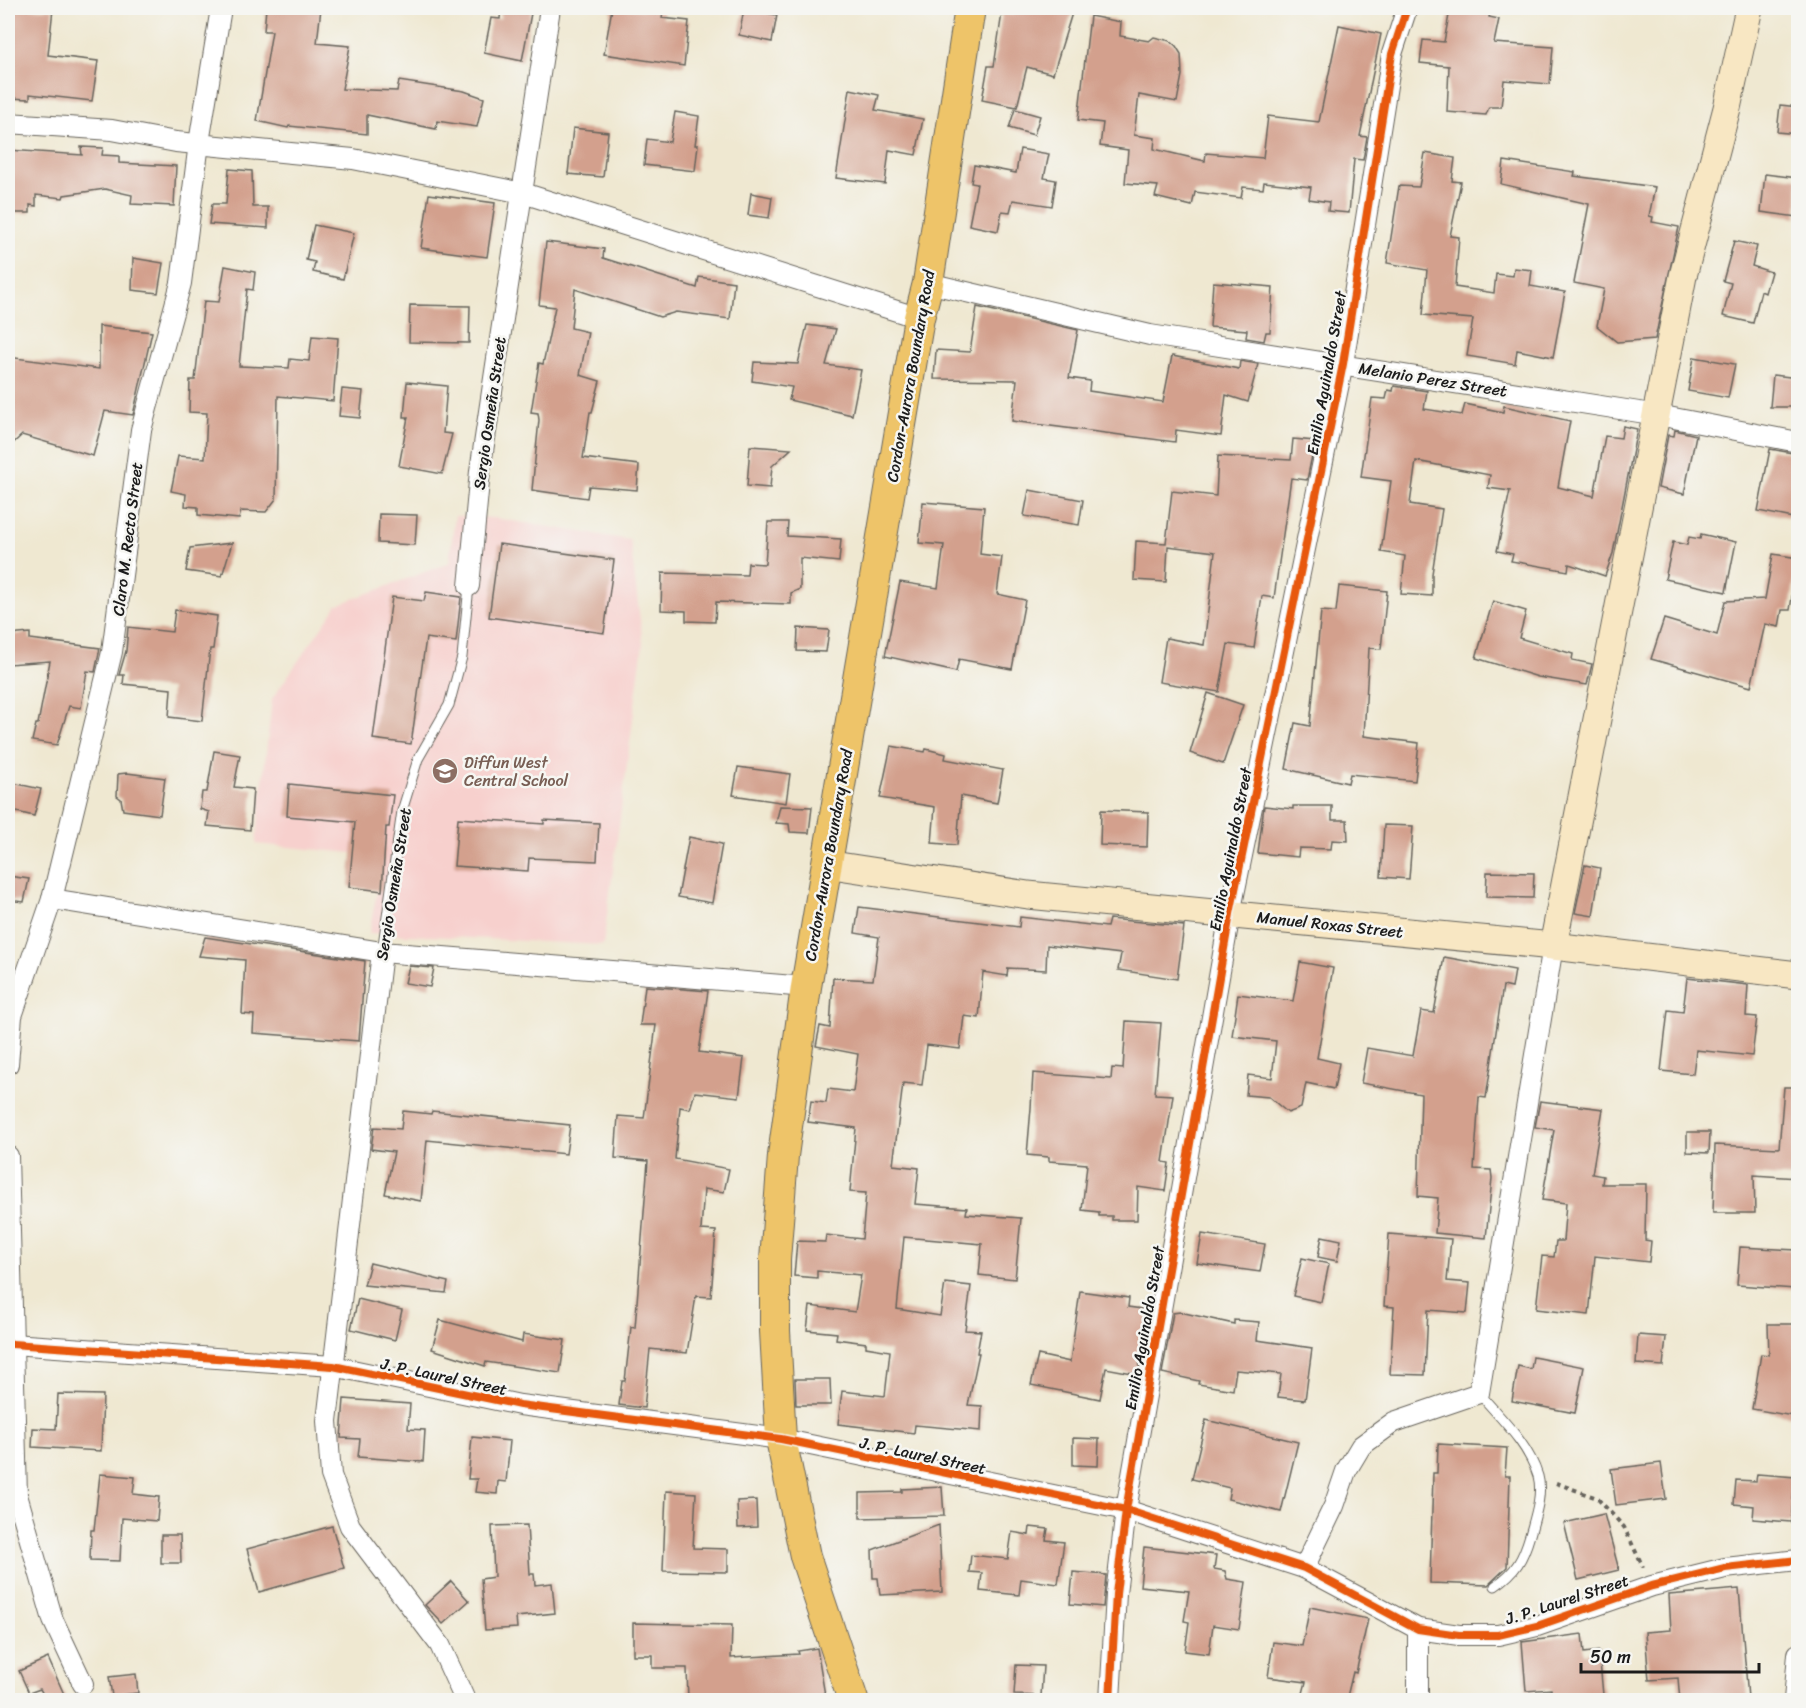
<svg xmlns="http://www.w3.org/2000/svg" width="1806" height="1708" viewBox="0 0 1806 1708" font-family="Sriracha,sans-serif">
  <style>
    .built { fill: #f7d0cd }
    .building { fill: #d3a08d }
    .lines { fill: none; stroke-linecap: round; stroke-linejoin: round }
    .lane-casing { stroke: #66635b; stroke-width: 11 }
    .street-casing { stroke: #66635b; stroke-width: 22 }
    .secondary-casing { stroke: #66635b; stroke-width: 29 }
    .primary-casing { stroke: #66635b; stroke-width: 32 }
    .path { stroke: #66635b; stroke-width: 4; stroke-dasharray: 4.5 4.5; stroke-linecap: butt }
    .lane { stroke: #fff; stroke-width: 9 }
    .street { stroke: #fff; stroke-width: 20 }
    .secondary { stroke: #f8e7c3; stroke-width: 27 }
    .primary { stroke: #eec469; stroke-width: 30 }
    .cycleway-casing { stroke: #f6f6f2; stroke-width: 11 }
    .cycleway { stroke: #e8590c; stroke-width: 8 }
    .labels { text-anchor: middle; stroke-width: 5; stroke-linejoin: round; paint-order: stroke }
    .street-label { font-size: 16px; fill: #1c1c1c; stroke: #f6f6f2 }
    .education-label { font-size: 16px; fill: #785e54; stroke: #f6f6f2; text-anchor: start }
  </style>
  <rect width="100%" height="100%" fill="#f6f6f2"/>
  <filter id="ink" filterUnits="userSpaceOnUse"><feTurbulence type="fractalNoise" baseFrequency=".0167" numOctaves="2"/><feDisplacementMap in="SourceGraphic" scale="12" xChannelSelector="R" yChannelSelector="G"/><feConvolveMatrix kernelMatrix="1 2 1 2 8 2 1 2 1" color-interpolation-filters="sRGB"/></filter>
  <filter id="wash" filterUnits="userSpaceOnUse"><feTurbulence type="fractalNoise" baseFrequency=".008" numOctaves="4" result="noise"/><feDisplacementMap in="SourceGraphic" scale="24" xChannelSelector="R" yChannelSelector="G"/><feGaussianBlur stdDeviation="1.35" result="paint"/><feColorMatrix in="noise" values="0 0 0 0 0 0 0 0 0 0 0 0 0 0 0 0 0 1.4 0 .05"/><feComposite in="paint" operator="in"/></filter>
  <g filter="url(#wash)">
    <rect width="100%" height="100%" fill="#efe8d1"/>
    <!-- built -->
    <path class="built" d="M455 516 494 518 630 540 643 644 603 945 369 933 384 856 256 844 272 699 337 605 449 563Z"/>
    <g id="blocks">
      <!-- building -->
      <g class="building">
        <path d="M8 8 53 9 48 55 98 61 92 101 30 94V99L8 98Z"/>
        <path d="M266 8H321L317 43 350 46 342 89 397 91 399 81 464 91 484 98 477 127 437 121 436 129 367 115V134L289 126 288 128 257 121 272 31H264Z"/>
        <path d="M501 8H532L522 61 484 53 491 18 500 19Z"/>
        <path d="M612 8 663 11 662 18 689 21 684 66 604 54Z"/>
        <path d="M1017 8H1041L1072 13 1053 74 1027 67 1017 107 982 100 988 66H994L1002 13 1014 15Z"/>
        <path d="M1458 8H1491L1489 17 1499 19 1494 43 1553 47 1550 84 1504 80 1501 107H1489L1486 115 1447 112 1449 66 1420 63 1423 40 1444 42 1449 15 1457 13Z"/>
        <path d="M744 9 777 15 772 42 739 35Z"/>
        <path d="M1090 16 1121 22 1120 36 1149 41 1154 37 1170 41 1176 46 1181 54 1182 75 1177 102 1139 95 1134 135 1155 138 1154 149 1205 161 1206 153 1263 158 1268 116 1319 122 1339 25 1381 34 1360 136 1367 137 1363 160 1354 159 1349 213 1328 211 1329 202 1309 199 1311 187 1264 182 1263 189 1243 187 1241 198 1195 192 1192 206 1155 197 1158 186 1125 183 1128 150 1100 146 1103 123 1078 120Z"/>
        <path d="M850 89 879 95 875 110 923 119 916 155 889 150 885 184 836 178Z"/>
        <path d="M1780 105 1798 107V134L1777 132Z"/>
        <path d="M1015 109 1040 116 1034 135 1009 128Z"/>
        <path d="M675 112 699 116 695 145H698L695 171 644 165 647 139 670 142Z"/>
        <path d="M573 128 608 132 603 177 568 174Z"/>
        <path d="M81 147 103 148 102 155 119 156V163L176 166 174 206 131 204 132 195 105 189 64 195 63 198 36 195V206L30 205V213H8V150L82 155Z"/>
        <path d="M1020 149 1049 154 1044 178 1056 180 1052 206 1013 200 1010 212 1002 211 998 231 969 225 977 184 971 183 974 165 1016 173Z"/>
        <path d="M1425 153 1455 158 1452 181 1461 182 1450 236 1459 237 1455 287 1494 293 1496 274 1513 276 1514 268 1532 270 1530 286 1565 292 1553 357 1517 350 1515 364 1467 356 1473 319 1423 315 1427 270 1387 263 1399 186 1419 187Z"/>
        <path d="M1504 161 1575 172 1574 176 1655 187 1649 216 1653 217 1652 222 1679 227 1655 339 1617 342 1597 326 1604 289 1574 283 1589 204 1501 184Z"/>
        <path d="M229 169 252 171 253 207H268V228L209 224 212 204H226Z"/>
        <path d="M1765 174 1798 178 1797 217 1761 212Z"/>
        <path d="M751 193 772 197 769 218 748 215Z"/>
        <path d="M429 194 495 203 487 257 421 248Z"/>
        <path d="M314 225 354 233 343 279 313 272 315 262 306 260Z"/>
        <path d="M1734 241 1757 246 1752 266 1771 272 1765 293 1761 291 1753 323 1723 316 1731 283 1723 281Z"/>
        <path d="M546 242 604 249 603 258 697 288 699 277 734 282 730 319 676 312 660 317 575 289 571 328 588 332 580 375 600 381 592 412H590L583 458 639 465 637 490 589 486 587 498 532 490 539 420 538 413 531 412 539 363 543 364 555 307 539 305Z"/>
        <path d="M133 258 163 263 158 293 132 290Z"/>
        <path d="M225 266 255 272 253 290 247 289 239 366 289 368 290 359 309 361 312 336 338 338 333 401 278 396 276 499 266 512 241 511 239 519 198 515V507L185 506 186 494 171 491 178 456 205 458 207 413 189 412 190 380H195L204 301 219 302Z"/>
        <path d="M1213 282 1273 287 1270 332H1266L1264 341 1246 338 1247 330 1210 327Z"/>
        <path d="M410 305 470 306 469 343 409 342Z"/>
        <path d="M977 307 1078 330 1069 378 1090 381 1089 391 1163 402 1172 356 1239 369 1240 361 1258 364 1248 402 1226 395 1221 436 1176 430 1175 442 1012 421 1017 380 934 379 936 350 970 352Z"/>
        <path d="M807 325 836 329 826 365 861 370 852 415 789 400 792 387 752 381 754 362 798 364Z"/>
        <path d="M99 326 152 332 133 415 105 411 93 456 22 435 8 448V357L99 369Z"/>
        <path d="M1694 357 1735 364 1728 398 1688 391Z"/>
        <path d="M1773 375 1798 378V407H1770Z"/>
        <path d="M407 382 447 386 443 433 452 434 442 474 399 466 408 417H404Z"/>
        <path d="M1394 386 1427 391 1424 409 1462 415 1465 404 1503 412 1504 406 1570 421 1558 487 1594 496 1605 436 1621 438 1623 426 1637 429 1613 553 1605 576 1569 564 1568 571 1511 561 1513 554 1497 551 1510 491 1488 488 1490 475 1416 461 1410 504 1442 509 1432 574V596L1401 594 1405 556 1381 552 1391 481 1361 477 1372 398 1386 399 1388 390 1393 391Z"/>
        <path d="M342 389 363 391 360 418 339 416Z"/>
        <path d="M1675 430 1696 435 1684 494 1658 488 1668 435 1674 436Z"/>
        <path d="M1293 439 1315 441 1307 480 1291 478 1274 598 1262 596 1254 648 1228 644 1219 692 1159 682 1166 638 1204 645 1215 552 1168 546 1166 582 1134 580 1136 541 1166 543 1172 491 1216 496 1218 456 1291 460Z"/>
        <path d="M750 446 791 449 772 466 770 488 747 486Z"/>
        <path d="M1770 449 1798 454V519L1758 511Z"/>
        <path d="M1029 490 1083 500 1079 525 1024 516Z"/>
        <path d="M923 502 984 507 980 554 1002 557 997 594 1025 600 1012 669 959 659 956 672 885 656 900 582 938 588 944 545 919 543Z"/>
        <path d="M379 514 417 515 415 545 378 543Z"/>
        <path d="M768 522H788L787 536 841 539 839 562 800 558V589L791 593V604L716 602 715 622 686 621V611L661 610 662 573 747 575 748 563 765 564Z"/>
        <path d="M1701 534 1736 542 1726 592 1665 579 1673 542 1687 545 1689 537 1700 539Z"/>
        <path d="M232 543 222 576 186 571 190 548Z"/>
        <path d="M499 544 614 560 604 633 489 617Z"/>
        <path d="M1773 554 1798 558V578L1795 577 1790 610H1782L1779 627 1765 624 1751 687 1651 659 1664 619 1717 635 1725 601 1765 599Z"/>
        <path d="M1339 586 1387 591 1381 649 1369 648 1364 736 1419 743 1415 781 1350 774 1348 783 1286 769 1295 723 1310 726 1321 611 1336 612Z"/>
        <path d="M426 592 461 597 456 642 426 638 411 744 373 739 392 597 424 601Z"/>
        <path d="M1493 601 1526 611 1519 638 1573 654 1572 660 1592 664 1587 685 1538 677 1476 658Z"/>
        <path d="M175 610 217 616 213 649H210L202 721 169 717 171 689 123 684 124 675H119L126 651 128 627 172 632Z"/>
        <path d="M798 628 829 630 826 652 797 651Z"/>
        <path d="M30 633V639L100 648 95 672 87 671 81 708 69 706 57 745 32 741 36 724H38L50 661 8 664V635Z"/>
        <path d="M1208 693 1243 705 1223 764 1190 753Z"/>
        <path d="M891 746 925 752 926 749 946 754 945 759 1003 770 997 803 961 796 957 845 932 843 935 807 880 798Z"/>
        <path d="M214 751 240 755 234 787 253 789 250 830 207 826 209 812 200 809 202 792H207Z"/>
        <path d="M738 767 790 774 786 803 733 795Z"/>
        <path d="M127 773 165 778 160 815 123 810 121 799 117 796 118 774Z"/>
        <path d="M8 782 41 789 34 816 8 810Z"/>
        <path d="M289 784 393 795 389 827H386L382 891 349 887 355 822 287 816Z"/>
        <path d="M780 806 812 807 809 833 790 832 789 824 776 823Z"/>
        <path d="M1264 806 1293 809V806H1332V820H1347L1348 841 1332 840 1331 849 1299 848 1298 857 1258 853Z"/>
        <path d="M1101 810 1148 812 1147 847 1100 845Z"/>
        <path d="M458 818 544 824V820L599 823 597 861 529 858 528 871 454 866Z"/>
        <path d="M1384 825 1413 826 1409 879 1381 877Z"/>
        <path d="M689 837 722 844 712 903 678 897Z"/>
        <path d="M1585 865 1600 868 1593 916 1575 913Z"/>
        <path d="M1487 872 1534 873 1533 898 1486 897Z"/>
        <path d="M8 876 29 879 24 902 8 900Z"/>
        <path d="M859 907 1019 927 1020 917 1107 927 1109 919 1184 926 1177 979 1118 970 1121 954 1047 945 1046 970 1008 968 1007 976 983 972 979 1018 964 1016 960 1049 927 1045 922 1085 903 1083 893 1165 919 1168 915 1204 967 1208 966 1214 1021 1218 1015 1279 979 1275 982 1244 904 1237 897 1309 940 1316 945 1283 971 1286 965 1330 981 1331 977 1353H979L968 1405 982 1406 981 1431 915 1425 914 1433 838 1424 842 1391 885 1396 890 1351 866 1347V1343L836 1339 837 1333 807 1330 810 1306 855 1312 861 1275 817 1271V1278L794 1276 797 1241 825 1242 826 1235 862 1239 866 1193 850 1192 856 1128 808 1122 811 1101 826 1103 828 1089 853 1092 858 1054 816 1046 820 1026 830 1028 833 978 873 980 879 937 855 933Z"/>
        <path d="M205 937 365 961 359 1041 253 1033 254 1015 242 1014 245 960 199 956Z"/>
        <path d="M1444 957 1515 970 1512 988 1503 986 1486 1098 1479 1097 1474 1169 1491 1170 1492 1178 1486 1238 1435 1233 1438 1198 1418 1196 1421 1094 1361 1083 1367 1048 1413 1056 1421 1011 1434 1013Z"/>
        <path d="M1300 962 1333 968 1317 1058 1339 1063 1334 1089 1306 1083 1301 1108 1288 1113 1269 1097 1246 1095 1248 1075 1272 1078 1276 1041 1232 1036 1238 994 1293 1001Z"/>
        <path d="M409 966 434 968 430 987 405 983Z"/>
        <path d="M1687 978 1748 985 1746 1016 1757 1017 1752 1056 1696 1050 1693 1074 1661 1071 1668 1010 1683 1012Z"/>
        <path d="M645 986 708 991 699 1052 744 1058 739 1097 695 1092 690 1109 680 1107 675 1159 729 1169 724 1192 704 1189 701 1230 716 1231 711 1297 696 1296 687 1353 650 1349 644 1408 619 1405 622 1381H625L631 1327 635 1328 648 1161 615 1158 618 1116 644 1118 656 1025H640Z"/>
        <path d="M1126 1021 1161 1023 1155 1094 1173 1095 1163 1162 1169 1163 1165 1191 1138 1187 1137 1220H1112V1216H1099V1212L1082 1210 1087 1164 1049 1161V1157L1027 1155 1031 1108 1033 1073 1111 1079 1112 1068 1123 1069Z"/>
        <path d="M1784 1087H1798V1178L1754 1175 1755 1213H1713L1715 1145 1779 1148Z"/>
        <path d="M1540 1101 1603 1109 1592 1174 1603 1176 1602 1184H1646L1645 1240 1651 1241 1649 1262 1595 1256 1589 1315 1536 1309 1542 1256 1554 1257 1556 1241H1563L1566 1203 1542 1200 1554 1130 1535 1127Z"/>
        <path d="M403 1111 431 1114 432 1111 570 1125 566 1154 427 1140 421 1201 385 1194 394 1152 371 1149 374 1127 401 1129Z"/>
        <path d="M1687 1132H1710L1709 1153 1687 1152Z"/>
        <path d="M1202 1234 1265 1244 1260 1272 1197 1263Z"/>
        <path d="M1389 1234 1451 1239 1447 1281 1470 1283 1467 1313 1428 1310 1425 1375 1390 1374 1394 1307 1384 1306Z"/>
        <path d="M1322 1236 1341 1240 1337 1261 1318 1257Z"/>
        <path d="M1740 1247 1797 1250 1795 1289 1737 1285Z"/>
        <path d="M1302 1258 1329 1264 1321 1302 1293 1296Z"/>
        <path d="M370 1263 448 1282 446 1293 364 1285Z"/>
        <path d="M1080 1291 1129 1298 1128 1307 1149 1310 1138 1374 1106 1368 1100 1399 1031 1385 1038 1355 1070 1362Z"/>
        <path d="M358 1299 402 1310 395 1340 351 1329Z"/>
        <path d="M1180 1312 1234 1324V1320L1259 1322 1257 1340 1312 1348 1305 1400 1278 1397 1281 1374 1236 1370 1233 1390 1198 1384 1199 1381 1162 1373 1173 1313Z"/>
        <path d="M440 1320 522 1342 523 1334 565 1340 560 1373 486 1362 485 1366 432 1349Z"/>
        <path d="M1768 1324H1798V1387L1793 1416 1752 1409 1761 1354 1769 1355Z"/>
        <path d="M1638 1335 1666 1337 1663 1366 1636 1364Z"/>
        <path d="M1533 1357 1584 1367 1575 1413 1512 1401 1518 1366 1531 1369Z"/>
        <path d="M795 1379H830L831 1405H796Z"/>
        <path d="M58 1394 103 1395 101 1451 32 1447 33 1428 56 1429Z"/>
        <path d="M344 1399 410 1404 408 1429 425 1430 423 1462 358 1457 360 1439 341 1438Z"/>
        <path d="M1206 1420 1298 1442 1281 1512 1228 1499 1230 1488 1192 1479Z"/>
        <path d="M472 1437 510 1441 506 1482 498 1481 497 1494 475 1492 477 1479H468Z"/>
        <path d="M1073 1438 1099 1439 1098 1466 1073 1465Z"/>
        <path d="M1438 1444 1507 1448 1505 1476H1510L1507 1567 1488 1585 1430 1583 1433 1473H1437Z"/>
        <path d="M1661 1463 1666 1499 1616 1505 1611 1469Z"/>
        <path d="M100 1474 135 1477 133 1494 159 1497 157 1521 122 1518 120 1561 90 1560 91 1530H94Z"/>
        <path d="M1757 1474 1795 1477 1791 1522 1753 1519 1754 1506 1734 1504 1736 1480 1756 1481Z"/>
        <path d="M942 1487 944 1516 860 1518V1493L902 1492V1489Z"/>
        <path d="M666 1491 696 1493 693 1548 728 1549V1572L663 1571Z"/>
        <path d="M756 1500 757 1527 738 1528 737 1501Z"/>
        <path d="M1604 1514 1619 1570 1578 1580 1564 1523Z"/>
        <path d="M527 1525 530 1574H534L535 1585 552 1583 555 1613 516 1617 517 1628 485 1630 481 1579 494 1577 492 1526Z"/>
        <path d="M939 1525 942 1592 880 1595 878 1578H873L872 1550Z"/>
        <path d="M332 1526 344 1568 259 1592 247 1549Z"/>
        <path d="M1030 1527 1048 1529 1046 1540 1064 1542 1058 1584 1021 1579 1019 1595 980 1591 982 1573 969 1572 971 1555 1008 1559 1012 1532 1029 1535Z"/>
        <path d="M161 1535H180L181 1563H161Z"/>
        <path d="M1144 1547 1216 1555 1214 1569 1225 1571 1227 1579 1246 1582 1239 1629 1213 1625 1209 1654 1185 1651 1189 1622 1184 1621 1189 1591 1140 1586Z"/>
        <path d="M1073 1572 1106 1575 1103 1607 1070 1604Z"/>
        <path d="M451 1581 469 1601 443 1624 425 1605Z"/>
        <path d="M1739 1589 1748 1698 1680 1701 1678 1678 1649 1680 1645 1632 1671 1630 1669 1595Z"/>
        <path d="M1310 1607 1368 1619 1356 1673 1353 1672 1346 1701H1301L1306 1682 1268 1677 1273 1642 1302 1646Z"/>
        <path d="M633 1623 732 1625 731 1658 799 1654 798 1651 817 1648 826 1701H688L687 1668H652V1655H633Z"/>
        <path d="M1582 1634 1584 1653 1599 1651 1603 1695 1552 1699 1551 1689 1526 1691 1522 1642Z"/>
        <path d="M48 1658 67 1701H47L40 1689 29 1693 19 1671Z"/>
        <path d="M1016 1665 1043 1666 1041 1696 1014 1695Z"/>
        <path d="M136 1674 138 1693 112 1696 109 1677Z"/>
      </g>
    </g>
  </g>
  <g filter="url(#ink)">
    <use href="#blocks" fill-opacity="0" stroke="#66635b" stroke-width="1.5"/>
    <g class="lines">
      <!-- lane casing -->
      <g class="lane-casing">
        <g id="lane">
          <path d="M382 952 402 811 418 759 449 705 462 657 469 586"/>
          <path d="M1479 1393C1500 1418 1528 1443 1538 1476 1543 1494 1535 1517 1530 1535 1523 1559 1516 1572 1495 1586"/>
        </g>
      </g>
      <!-- street casing -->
      <g class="street-casing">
        <g id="street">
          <path d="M8 123 112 130 176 142 353 159 523 193 919 318"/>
          <path d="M928 283 1150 335 1658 415 1798 442"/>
          <path d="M469 586 480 471 550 8"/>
          <path d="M52 899 382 952 806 987"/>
          <path d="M382 952 327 1421 331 1475 350 1526 440 1645 465 1700"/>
          <path d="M8 1064 12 1016 52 899 112 652 141 430 181 283 199 143 221 8"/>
          <path d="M8 1156 17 1495 53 1620 83 1684"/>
          <path d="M12 1344 333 1366 520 1405 781 1439 1126 1510 1304 1568 1418 1629 1459 1635H1498L1537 1626 1652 1586 1725 1568 1798 1560"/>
          <path d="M1304 1568 1334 1506 1346 1471 1361 1446 1394 1422 1479 1393 1553 946"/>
          <path d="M1110 1700 1116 1594 1126 1510 1230 914 1343 364 1392 54 1407 8"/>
          <path d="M1418 1700V1629"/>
          <path d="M1794 1700 1798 1654"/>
        </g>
      </g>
      <!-- secondary casing -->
      <g class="secondary-casing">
        <g id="secondary">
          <path d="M826 864 1028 895 1553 946 1798 975"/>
          <path d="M1553 946 1683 276 1727 108 1749 8"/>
        </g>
      </g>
      <!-- primary casing -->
      <g class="primary-casing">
        <path id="primary" d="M853 1700 805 1556 781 1439 775 1331V1260L783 1156 806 987 919 318 928 283 970 8"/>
      </g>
      <!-- path -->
      <path class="path" d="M1556 1483 1597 1498 1624 1527 1643 1567"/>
      <!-- lane -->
      <use href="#lane" class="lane"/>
      <!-- street -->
      <use href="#street" class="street"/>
      <!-- secondary -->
      <use href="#secondary" class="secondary"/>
      <!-- primary -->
      <use href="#primary" class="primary"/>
      <!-- cycleway casing -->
      <g class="cycleway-casing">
        <g id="cycleway">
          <path d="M12 1344 333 1366 520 1405 781 1439 1126 1510 1304 1568 1418 1629 1459 1635H1498L1537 1626 1652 1586 1725 1568 1798 1560"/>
          <path d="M1110 1700 1116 1594 1126 1510 1230 914 1343 364 1392 54 1407 8"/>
        </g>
      </g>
      <!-- cycleway -->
      <use href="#cycleway" class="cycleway"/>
    </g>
  </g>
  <!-- icons -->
  <defs>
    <g id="school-disc" transform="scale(1.35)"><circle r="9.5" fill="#8d6e63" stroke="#f6f6f2"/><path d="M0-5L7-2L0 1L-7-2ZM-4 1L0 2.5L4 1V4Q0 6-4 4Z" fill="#fff"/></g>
  </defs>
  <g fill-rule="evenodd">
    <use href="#school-disc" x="445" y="771"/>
  </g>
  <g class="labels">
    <!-- street labels -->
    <g class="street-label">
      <text transform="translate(1326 373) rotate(-80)" y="6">Emilio Aguinaldo Street</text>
      <text transform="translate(910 376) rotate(-80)" y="6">Cordon-Aurora Boundary Road</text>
      <text transform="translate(1433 379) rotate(9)" y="6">Melanio Perez Street</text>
      <text transform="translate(489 413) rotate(-82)" y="6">Sergio Osmeña Street</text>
      <text transform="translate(127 539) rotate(-83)" y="6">Claro M. Recto Street</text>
      <text transform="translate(1230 849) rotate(-79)" y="6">Emilio Aguinaldo Street</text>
      <text transform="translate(828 855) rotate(-80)" y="6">Cordon-Aurora Boundary Road</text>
      <text transform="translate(393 884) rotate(-81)" y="6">Sergio Osmeña Street</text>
      <text transform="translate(1330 924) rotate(6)" y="6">Manuel Roxas Street</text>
      <text transform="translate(1144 1328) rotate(-80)" y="6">Emilio Aguinaldo Street</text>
      <text transform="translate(444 1376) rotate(12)" y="6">J. P. Laurel Street</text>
      <text transform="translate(923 1455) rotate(12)" y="6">J. P. Laurel Street</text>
      <text transform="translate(1567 1599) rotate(-18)" y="6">J. P. Laurel Street</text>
    </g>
    <!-- education labels -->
    <g class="education-label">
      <text x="464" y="768">Diffun West<tspan x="464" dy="18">Central School</tspan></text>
    </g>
  </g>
  <!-- margin -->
  <rect width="1806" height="1708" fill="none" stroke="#f6f6f2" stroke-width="30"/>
  <!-- scale -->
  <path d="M1581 1663v9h178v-9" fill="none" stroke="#1c1c1c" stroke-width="3"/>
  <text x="1590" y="1663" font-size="18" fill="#1c1c1c" stroke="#f6f6f2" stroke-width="4.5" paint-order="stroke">50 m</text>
</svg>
